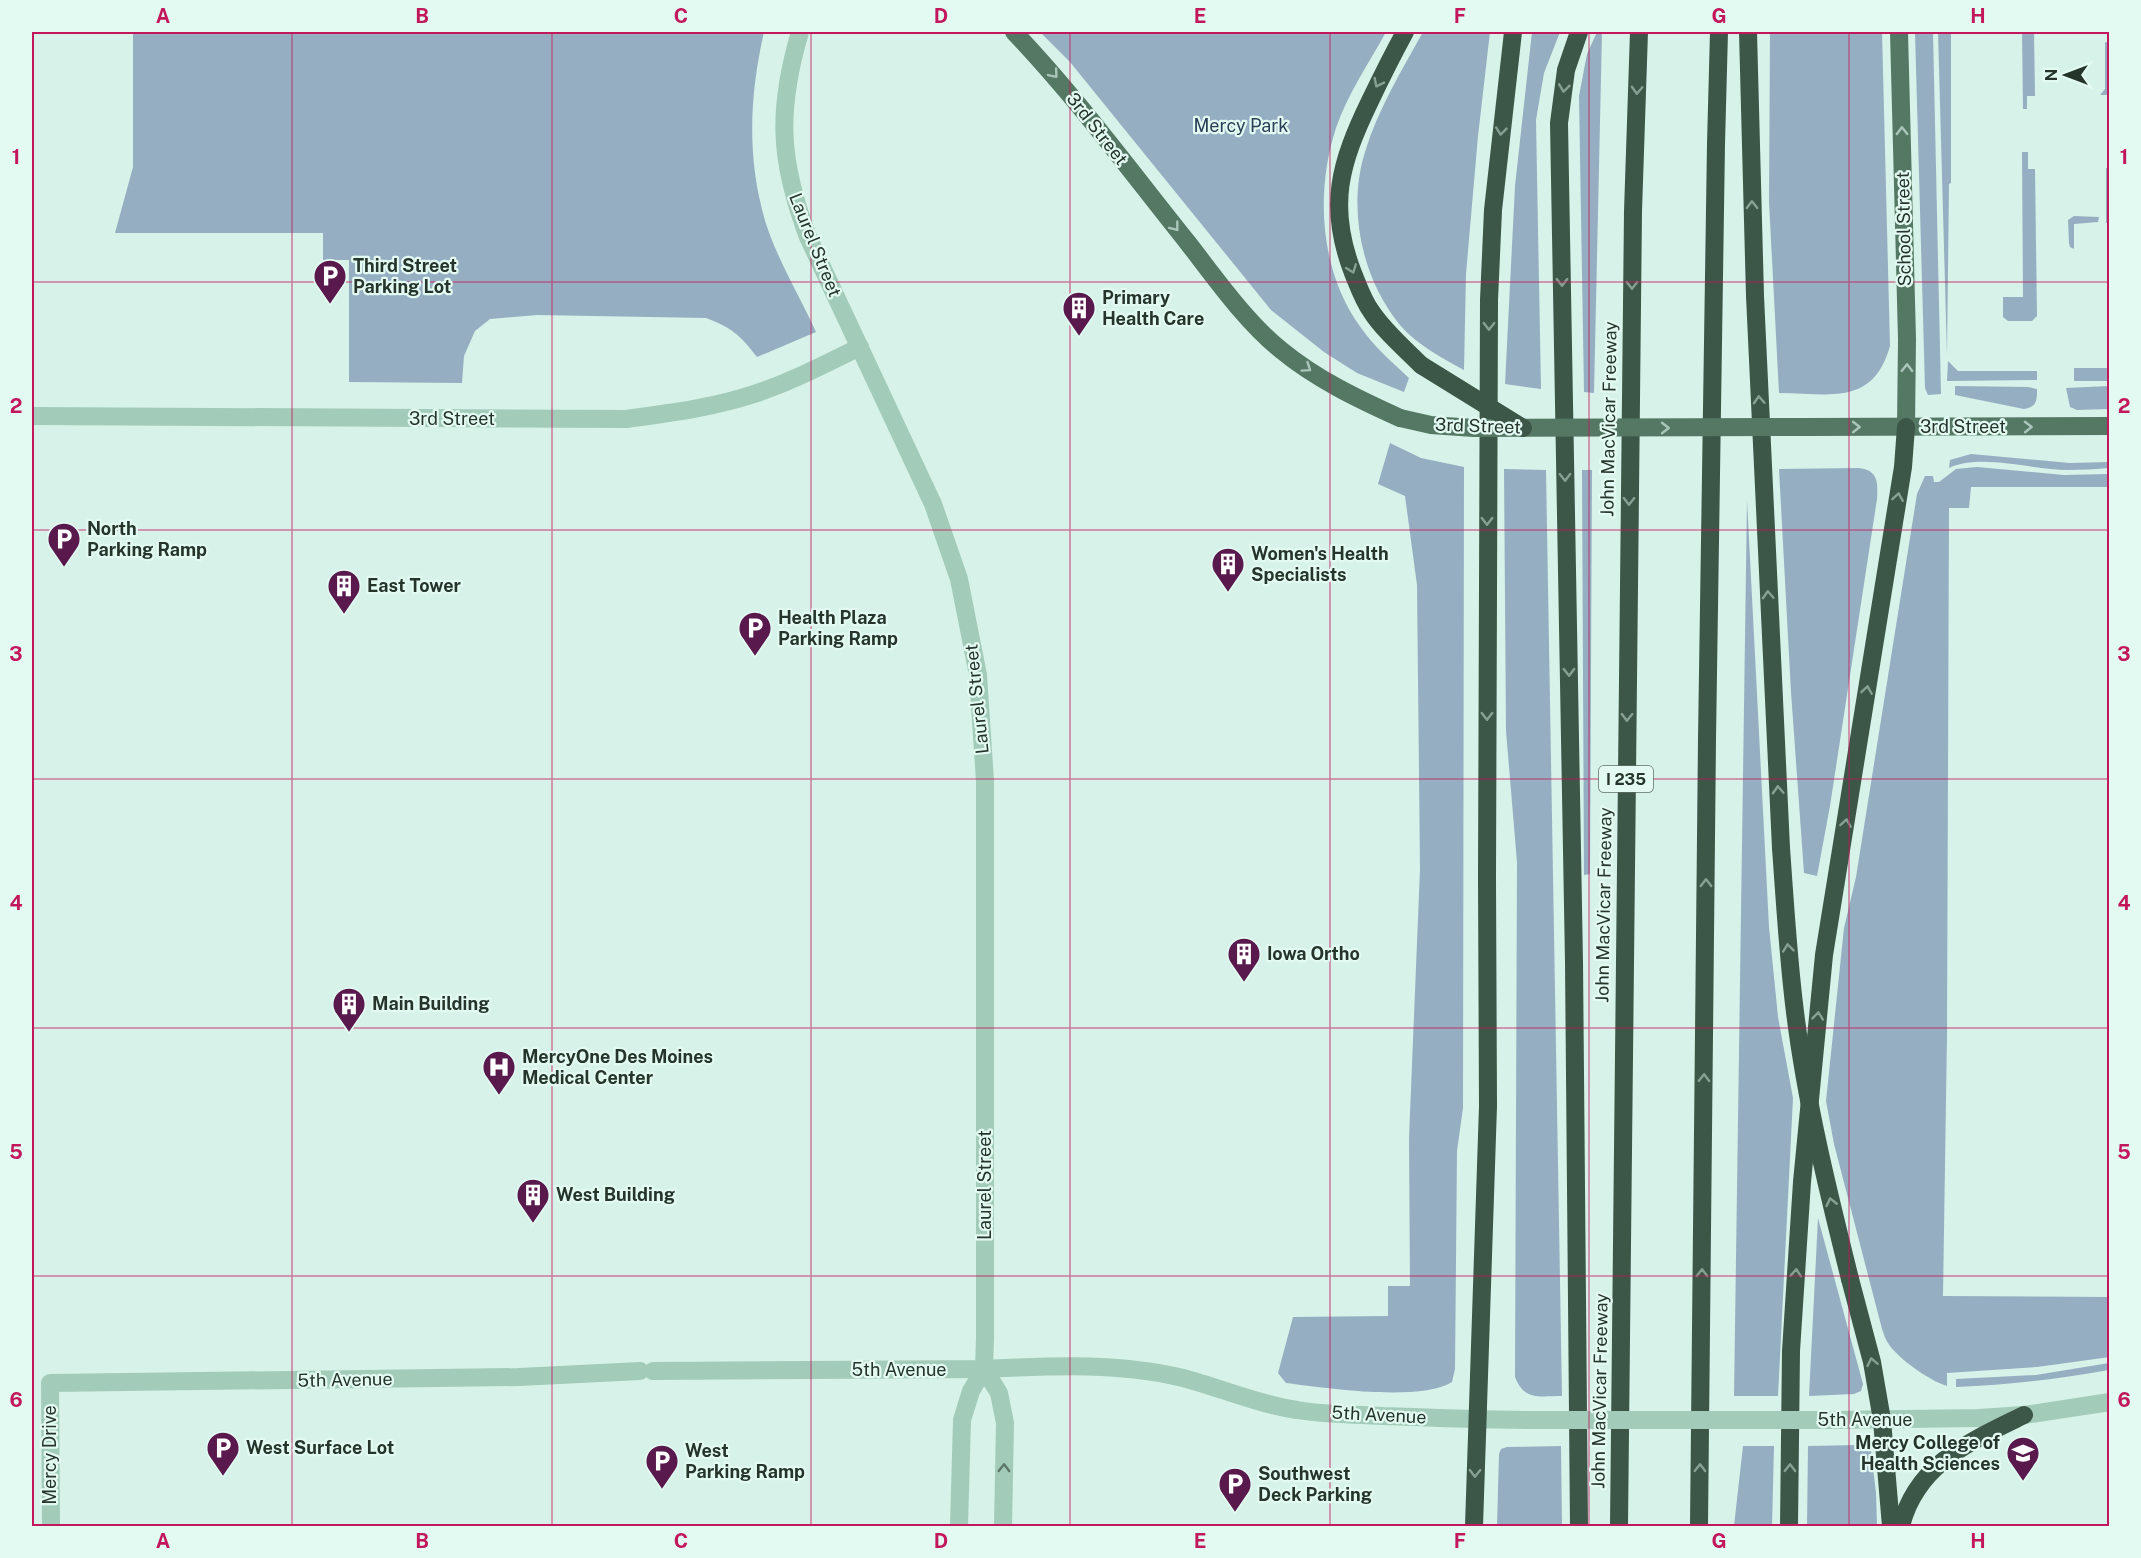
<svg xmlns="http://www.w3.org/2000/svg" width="2141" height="1558" viewBox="0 0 2141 1558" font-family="'Public Sans',sans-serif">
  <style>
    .green { fill: #96aec2 }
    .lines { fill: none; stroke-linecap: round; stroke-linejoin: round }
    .minor { stroke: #a2cbb9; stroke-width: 18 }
    .major { stroke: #557865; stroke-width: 18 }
    .highway { stroke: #3c5747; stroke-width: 18 }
    .minor-bridge { stroke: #a2cbb9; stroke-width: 18 }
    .major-bridge { stroke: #557865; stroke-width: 18 }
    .highway-bridge { stroke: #3c5747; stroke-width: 18 }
    .oneway { stroke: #aac6ba }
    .oneway2 { stroke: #87a094 }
    .oneway3 { stroke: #5d786b }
    .grid { fill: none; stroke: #c2185b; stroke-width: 1.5; stroke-opacity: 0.55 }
    .labels { text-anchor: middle; stroke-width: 4.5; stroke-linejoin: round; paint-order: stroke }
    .shield { fill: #e3faf2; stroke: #5e7067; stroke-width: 1.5 }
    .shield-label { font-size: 16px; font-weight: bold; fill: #25352c }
    .park-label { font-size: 18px; fill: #283f55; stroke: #e3faf2 }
    .street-label { font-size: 18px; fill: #25352c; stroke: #e3faf2 }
    .poi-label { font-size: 18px; font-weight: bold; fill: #25352c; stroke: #e3faf2; text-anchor: start }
    .neatline { fill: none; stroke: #c2185b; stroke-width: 2 }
    .grid-label { font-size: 20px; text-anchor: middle; font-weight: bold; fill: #c2185b }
  </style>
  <rect width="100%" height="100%" fill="#d7f2e8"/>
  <!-- green -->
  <g class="green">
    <path d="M133 32H764C751 89 747 147 761 205 770 248 798 292 816 332L757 357C741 336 731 327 706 318L537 315 490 319 475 331 464 356 462 383 349 382V260H323V233H115L133 167Z"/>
    <path d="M1040 32H1386C1369 63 1347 95 1336 128 1315 192 1320 270 1359 325 1373 346 1391 361 1409 378L1404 392 1357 373 1324 352 1271 310 1070 62Z"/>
    <path d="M1423 32H1490L1478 136 1466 274 1464 370C1442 358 1417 345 1400 325 1362 279 1347 209 1365 152 1378 109 1402 70 1423 32Z"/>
    <path d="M1532 32H1560L1544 73 1536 120 1541 389 1505 384 1515 186Z"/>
    <path d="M1597 32H1602L1594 393 1584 392 1579 96 1587 54Z"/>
    <path d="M1770 32H1882L1890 346C1873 407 1829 393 1779 393L1769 202Z"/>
    <path d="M1915 32H1933L1941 394 1928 395 1925 388Z"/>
    <path d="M1938 32H1951V183L1949 184 1947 355Z"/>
    <path d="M2022 32H2034L2035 96H2027V109H2023Z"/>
    <path d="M2105 42 2109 43V95H2100L2105 89Z"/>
    <path d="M2022 152H2028V169H2035L2037 316 2032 321H2008L2003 317V297H2023Z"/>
    <rect x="2106" y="168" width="3" height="55"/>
    <path d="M2074 216 2099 217 2098 222 2074 224V249L2070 247 2069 243 2068 220Z"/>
    <path d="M1948 361 1958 371H2037V380L1947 381Z"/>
    <rect x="2074" y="368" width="35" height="13"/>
    <path d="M1955 386 2028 387 2037 389C2037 400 2037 407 2024 409L1955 395Z"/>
    <path d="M2109 386V409L2077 410 2070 407 2066 388Z"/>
    <path d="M1390 443 1421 458 1464 467 1463 1108 1457 1151 1455 1369 1452 1382C1420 1402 1324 1388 1286 1383L1278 1373 1293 1317 1388 1316V1286H1410L1409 1138 1420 869 1417 585 1405 496 1378 484Z"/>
    <path d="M1971 454 2070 463 2109 462V468C2096 469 2082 470 2068 470 2031 470 1982 453 1949 468L1950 460Z"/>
    <path d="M1977 467 2064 475 2109 474 2110 487H1971L1969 508H1949L1947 1035 1943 1296 2109 1297 2110 1357 2037 1367 1947 1373V1386C1930 1381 1897 1358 1888 1343 1885 1339 1884 1334 1882 1329L1834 1144 1826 1101 1844 928 1856 877 1917 494 1925 476H1933L1934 482H1939L1956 469Z"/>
    <path d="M1859 468C1878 470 1878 483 1877 499L1830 806 1817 876 1804 873 1791 692 1779 469Z"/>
    <path d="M1504 469 1546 470 1562 1396C1540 1396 1524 1401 1515 1377L1517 862 1506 731Z"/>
    <path d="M1582 470H1592L1590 874 1584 875Z"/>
    <path d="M1747 500 1769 927 1778 1017 1793 1098 1778 1396H1734Z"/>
    <path d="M1818 1218 1863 1384 1861 1391 1854 1394 1809 1396Z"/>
    <path d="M2109 1363V1370C2058 1379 2008 1385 1956 1387V1379L2036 1375Z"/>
    <path d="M1859 1445 1865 1446 1871 1451 1876 1493 1877 1526H1807L1808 1446Z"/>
    <path d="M1561 1446 1562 1526H1497L1499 1454 1501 1449 1507 1447Z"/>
    <path d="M1743 1446H1774L1772 1526H1734Z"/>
  </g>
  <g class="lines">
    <!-- minor -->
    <g class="minor">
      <path d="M800 32C777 110 779 160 808 237L933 504 959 579 978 675 985 781V1338L984 1369 971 1391 962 1420 959 1526"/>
      <path d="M32 416 626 419C669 413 712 408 754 394 791 382 825 364 860 347"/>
      <path d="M984 1369 999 1393 1005 1423 1003 1526"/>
      <path d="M653 1371 984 1369C1050 1366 1118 1362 1183 1378 1221 1388 1257 1404 1297 1410 1325 1415 1354 1414 1383 1416 1434 1418 1486 1420 1537 1420"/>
      <path d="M1831 1420 1979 1418 2024 1415 2110 1402"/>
      <path d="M51 1526 50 1383 519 1377 640 1371"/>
    </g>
    <!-- major -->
    <g class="major">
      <path d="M1014 32C1077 98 1131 172 1188 243 1216 279 1246 322 1281 350 1316 379 1358 399 1400 418"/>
      <path d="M1899 32 1907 339 1906 427"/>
      <path d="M1806 427 2110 426"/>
    </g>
    <!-- highway -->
    <g class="highway">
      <path d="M1405 32C1393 54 1381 78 1370 101 1340 163 1327 206 1353 273 1358 285 1363 300 1371 311 1384 331 1404 348 1421 365"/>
      <path d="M1579 32 1566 70 1559 123 1574 962 1579 1526"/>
      <path d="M1748 32 1755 296 1781 848"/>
      <path d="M1850 1279 1872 1362 1882 1420 1891 1526"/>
      <path d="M1474 1526 1488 1106 1487 878 1489 300 1493 210 1513 32"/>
      <path d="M1619 1526 1633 211 1639 32"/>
      <path d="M1699 1526 1707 739 1716 144 1719 32"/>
      <path d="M1789 1526 1791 1351 1802 1182 1824 955 1903 467 1906 427"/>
      <path d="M1901 1526C1917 1463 1970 1442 2024 1415"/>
    </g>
    <!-- minor-bridge -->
    <path class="minor-bridge" d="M1537 1420H1831"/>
    <!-- major-bridge -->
    <path class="major-bridge" d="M1400 418 1431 425 1474 428 1806 427"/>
    <!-- highway-bridge -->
    <g class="highway-bridge">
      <path d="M1421 365 1523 428"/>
      <path d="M1781 848C1785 903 1788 957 1795 1012 1806 1102 1828 1191 1850 1279"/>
    </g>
  </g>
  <!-- one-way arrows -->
  <defs><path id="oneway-chevron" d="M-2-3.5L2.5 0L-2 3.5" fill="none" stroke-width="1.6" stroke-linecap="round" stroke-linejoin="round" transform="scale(1.5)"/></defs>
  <g class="oneway">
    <use href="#oneway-chevron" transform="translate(1054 74) rotate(50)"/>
    <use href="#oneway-chevron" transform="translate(1902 131) rotate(-91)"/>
    <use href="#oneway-chevron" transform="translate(1175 227) rotate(52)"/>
    <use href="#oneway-chevron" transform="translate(1307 368) rotate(34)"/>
    <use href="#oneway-chevron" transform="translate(1907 368) rotate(-89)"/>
    <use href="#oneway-chevron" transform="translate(1856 427)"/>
    <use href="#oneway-chevron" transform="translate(2028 427) rotate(-1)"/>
    <use href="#oneway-chevron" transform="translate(1665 428)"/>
  </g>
  <g class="oneway2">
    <use href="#oneway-chevron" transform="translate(1378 83) rotate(116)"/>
    <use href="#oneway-chevron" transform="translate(1564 88) rotate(97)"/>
    <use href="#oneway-chevron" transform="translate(1637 90) rotate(92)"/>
    <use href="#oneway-chevron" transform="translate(1501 131) rotate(96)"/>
    <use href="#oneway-chevron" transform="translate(1752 205) rotate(-91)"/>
    <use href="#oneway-chevron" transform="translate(1352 269) rotate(69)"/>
    <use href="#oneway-chevron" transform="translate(1562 282) rotate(89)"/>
    <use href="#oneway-chevron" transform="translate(1632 285) rotate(91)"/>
    <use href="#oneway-chevron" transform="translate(1489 326) rotate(91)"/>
    <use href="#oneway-chevron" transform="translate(1759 400) rotate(-93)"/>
    <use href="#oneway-chevron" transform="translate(1565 477) rotate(89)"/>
    <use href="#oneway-chevron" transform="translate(1898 497) rotate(-81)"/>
    <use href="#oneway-chevron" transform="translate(1629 501) rotate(91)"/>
    <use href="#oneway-chevron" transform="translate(1487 521) rotate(90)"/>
    <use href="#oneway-chevron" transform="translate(1768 595) rotate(-93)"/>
    <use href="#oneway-chevron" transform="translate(1569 672) rotate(89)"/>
    <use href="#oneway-chevron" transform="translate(1867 690) rotate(-81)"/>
    <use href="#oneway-chevron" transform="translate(1487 716) rotate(90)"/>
    <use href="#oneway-chevron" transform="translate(1627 717) rotate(91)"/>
    <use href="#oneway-chevron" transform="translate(1778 790) rotate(-93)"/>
    <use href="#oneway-chevron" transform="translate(1846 823) rotate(-81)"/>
    <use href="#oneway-chevron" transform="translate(1706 883) rotate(-90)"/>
    <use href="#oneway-chevron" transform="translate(1788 948) rotate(-96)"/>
    <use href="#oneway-chevron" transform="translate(1818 1016) rotate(-84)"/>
    <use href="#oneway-chevron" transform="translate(1704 1078) rotate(-89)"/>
    <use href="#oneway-chevron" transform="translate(1831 1202) rotate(-103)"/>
    <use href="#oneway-chevron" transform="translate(1702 1273) rotate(-89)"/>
    <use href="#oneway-chevron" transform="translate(1796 1273) rotate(-86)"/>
    <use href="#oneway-chevron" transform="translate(1872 1362) rotate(-102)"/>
    <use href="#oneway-chevron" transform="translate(1700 1468) rotate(-89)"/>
    <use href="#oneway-chevron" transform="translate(1790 1468) rotate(-89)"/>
    <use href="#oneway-chevron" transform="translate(1475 1473) rotate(91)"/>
  </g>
  <use class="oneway3" href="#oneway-chevron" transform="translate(1004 1468) rotate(-89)"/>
  <!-- grid -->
  <path class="grid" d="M292 32V1526M552 32V1526M811 32V1526M1070 32V1526M1330 32V1526M1589 32V1526M1849 32V1526M32 282H2110M32 530H2110M32 779H2110M32 1028H2110M32 1276H2110"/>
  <!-- icons -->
  <defs>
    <g id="parking-pin" transform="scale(1.725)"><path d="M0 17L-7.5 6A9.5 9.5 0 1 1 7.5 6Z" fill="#59194d" stroke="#e3faf2"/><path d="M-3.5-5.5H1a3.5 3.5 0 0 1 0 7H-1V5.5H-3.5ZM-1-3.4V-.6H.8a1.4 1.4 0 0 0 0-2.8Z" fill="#fff"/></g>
    <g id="building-pin" transform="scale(1.725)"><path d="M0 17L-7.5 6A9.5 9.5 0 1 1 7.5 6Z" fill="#59194d" stroke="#e3faf2"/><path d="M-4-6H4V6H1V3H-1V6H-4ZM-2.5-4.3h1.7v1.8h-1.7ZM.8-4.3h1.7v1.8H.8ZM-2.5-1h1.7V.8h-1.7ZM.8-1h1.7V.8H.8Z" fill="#fff"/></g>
    <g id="hospital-pin" transform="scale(1.725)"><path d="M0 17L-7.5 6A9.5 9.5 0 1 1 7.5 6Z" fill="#59194d" stroke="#e3faf2"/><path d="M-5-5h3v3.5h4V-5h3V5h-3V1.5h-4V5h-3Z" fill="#fff"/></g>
    <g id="university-pin" transform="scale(1.725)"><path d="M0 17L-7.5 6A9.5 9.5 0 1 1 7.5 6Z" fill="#59194d" stroke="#e3faf2"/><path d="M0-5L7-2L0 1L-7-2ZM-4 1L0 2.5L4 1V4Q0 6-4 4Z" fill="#fff"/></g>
  </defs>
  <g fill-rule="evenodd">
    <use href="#parking-pin" x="330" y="276"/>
    <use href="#building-pin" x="1079" y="308"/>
    <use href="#parking-pin" x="64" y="539"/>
    <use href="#building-pin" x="1228" y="564"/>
    <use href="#building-pin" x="344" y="586"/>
    <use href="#parking-pin" x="755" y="628"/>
    <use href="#building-pin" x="1244" y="954"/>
    <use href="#building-pin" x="349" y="1004"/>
    <use href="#hospital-pin" x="499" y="1067"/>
    <use href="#building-pin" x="533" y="1195"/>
    <use href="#parking-pin" x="223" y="1448"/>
    <use href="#university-pin" x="2023" y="1453"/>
    <use href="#parking-pin" x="662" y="1461"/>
    <use href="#parking-pin" x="1235" y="1484"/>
  </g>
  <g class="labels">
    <!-- shield labels -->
    <rect class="shield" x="1599" y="766" width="54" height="26" rx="4.5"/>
    <g class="shield-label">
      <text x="1626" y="785">I 235</text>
    </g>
    <!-- park labels -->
    <g class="park-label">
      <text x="1241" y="132">Mercy Park</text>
    </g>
    <!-- street labels -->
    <g class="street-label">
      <text transform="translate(1097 129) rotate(52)" y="6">3rd Street</text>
      <text transform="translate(1904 229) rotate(-91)" y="6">School Street</text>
      <text transform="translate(815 245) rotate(68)" y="6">Laurel Street</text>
      <text x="452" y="425">3rd Street</text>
      <text transform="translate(1609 419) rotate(-89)" y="6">John MacVicar Freeway</text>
      <text transform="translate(1478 426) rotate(2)" y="6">3rd Street</text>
      <text x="1963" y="433">3rd Street</text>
      <text transform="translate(977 699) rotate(-96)" y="6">Laurel Street</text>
      <text transform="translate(1604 905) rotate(-89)" y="6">John MacVicar Freeway</text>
      <text transform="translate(985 1185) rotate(-90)" y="6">Laurel Street</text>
      <text x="899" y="1376">5th Avenue</text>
      <text transform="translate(345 1380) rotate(-1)" y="6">5th Avenue</text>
      <text transform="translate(1600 1391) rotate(-89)" y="6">John MacVicar Freeway</text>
      <text transform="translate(1379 1415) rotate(3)" y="6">5th Avenue</text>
      <text x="1865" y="1426">5th Avenue</text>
      <text transform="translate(50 1455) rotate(-90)" y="6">Mercy Drive</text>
    </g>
    <!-- poi labels -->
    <g class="poi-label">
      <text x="353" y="272">Third Street<tspan x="353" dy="21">Parking Lot</tspan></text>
      <text x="1102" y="304">Primary<tspan x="1102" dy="21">Health Care</tspan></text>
      <text x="87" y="535">North<tspan x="87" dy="21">Parking Ramp</tspan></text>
      <text x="1251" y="560">Women's Health<tspan x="1251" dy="21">Specialists</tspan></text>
      <text x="367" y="592">East Tower</text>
      <text x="778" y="624">Health Plaza<tspan x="778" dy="21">Parking Ramp</tspan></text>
      <text x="1267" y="960">Iowa Ortho</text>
      <text x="372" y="1010">Main Building</text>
      <text x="522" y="1063">MercyOne Des Moines<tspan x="522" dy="21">Medical Center</tspan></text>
      <text x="556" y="1201">West Building</text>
      <text x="2000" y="1449" text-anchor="end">Mercy College of<tspan x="2000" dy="21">Health Sciences</tspan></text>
      <text x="246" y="1454">West Surface Lot</text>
      <text x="685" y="1457">West<tspan x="685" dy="21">Parking Ramp</tspan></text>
      <text x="1258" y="1480">Southwest<tspan x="1258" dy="21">Deck Parking</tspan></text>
    </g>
  </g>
  <!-- border -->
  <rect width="2141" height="1558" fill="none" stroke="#e3faf2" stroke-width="66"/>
  <!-- north arrow -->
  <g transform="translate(2066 75) rotate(270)" stroke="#e3faf2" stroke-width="4.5" paint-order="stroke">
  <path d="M0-4.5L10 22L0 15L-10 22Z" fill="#25352c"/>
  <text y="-9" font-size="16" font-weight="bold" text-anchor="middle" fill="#25352c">N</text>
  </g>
  <rect x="33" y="33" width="2075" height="1492" class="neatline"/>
  <g class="grid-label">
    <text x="163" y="23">A</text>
    <text x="422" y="23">B</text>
    <text x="681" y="23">C</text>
    <text x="941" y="23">D</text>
    <text x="1200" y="23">E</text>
    <text x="1460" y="23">F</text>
    <text x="1719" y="23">G</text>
    <text x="1978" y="23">H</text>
    <text x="16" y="164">1</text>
    <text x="2124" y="164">1</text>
    <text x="16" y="413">2</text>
    <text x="2124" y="413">2</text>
    <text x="16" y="661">3</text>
    <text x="2124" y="661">3</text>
    <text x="16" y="910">4</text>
    <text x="2124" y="910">4</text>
    <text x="16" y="1159">5</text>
    <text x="2124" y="1159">5</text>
    <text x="16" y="1407">6</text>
    <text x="2124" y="1407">6</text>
    <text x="163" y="1548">A</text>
    <text x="422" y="1548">B</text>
    <text x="681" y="1548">C</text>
    <text x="941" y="1548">D</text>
    <text x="1200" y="1548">E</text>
    <text x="1460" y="1548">F</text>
    <text x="1719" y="1548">G</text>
    <text x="1978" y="1548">H</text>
  </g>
</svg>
